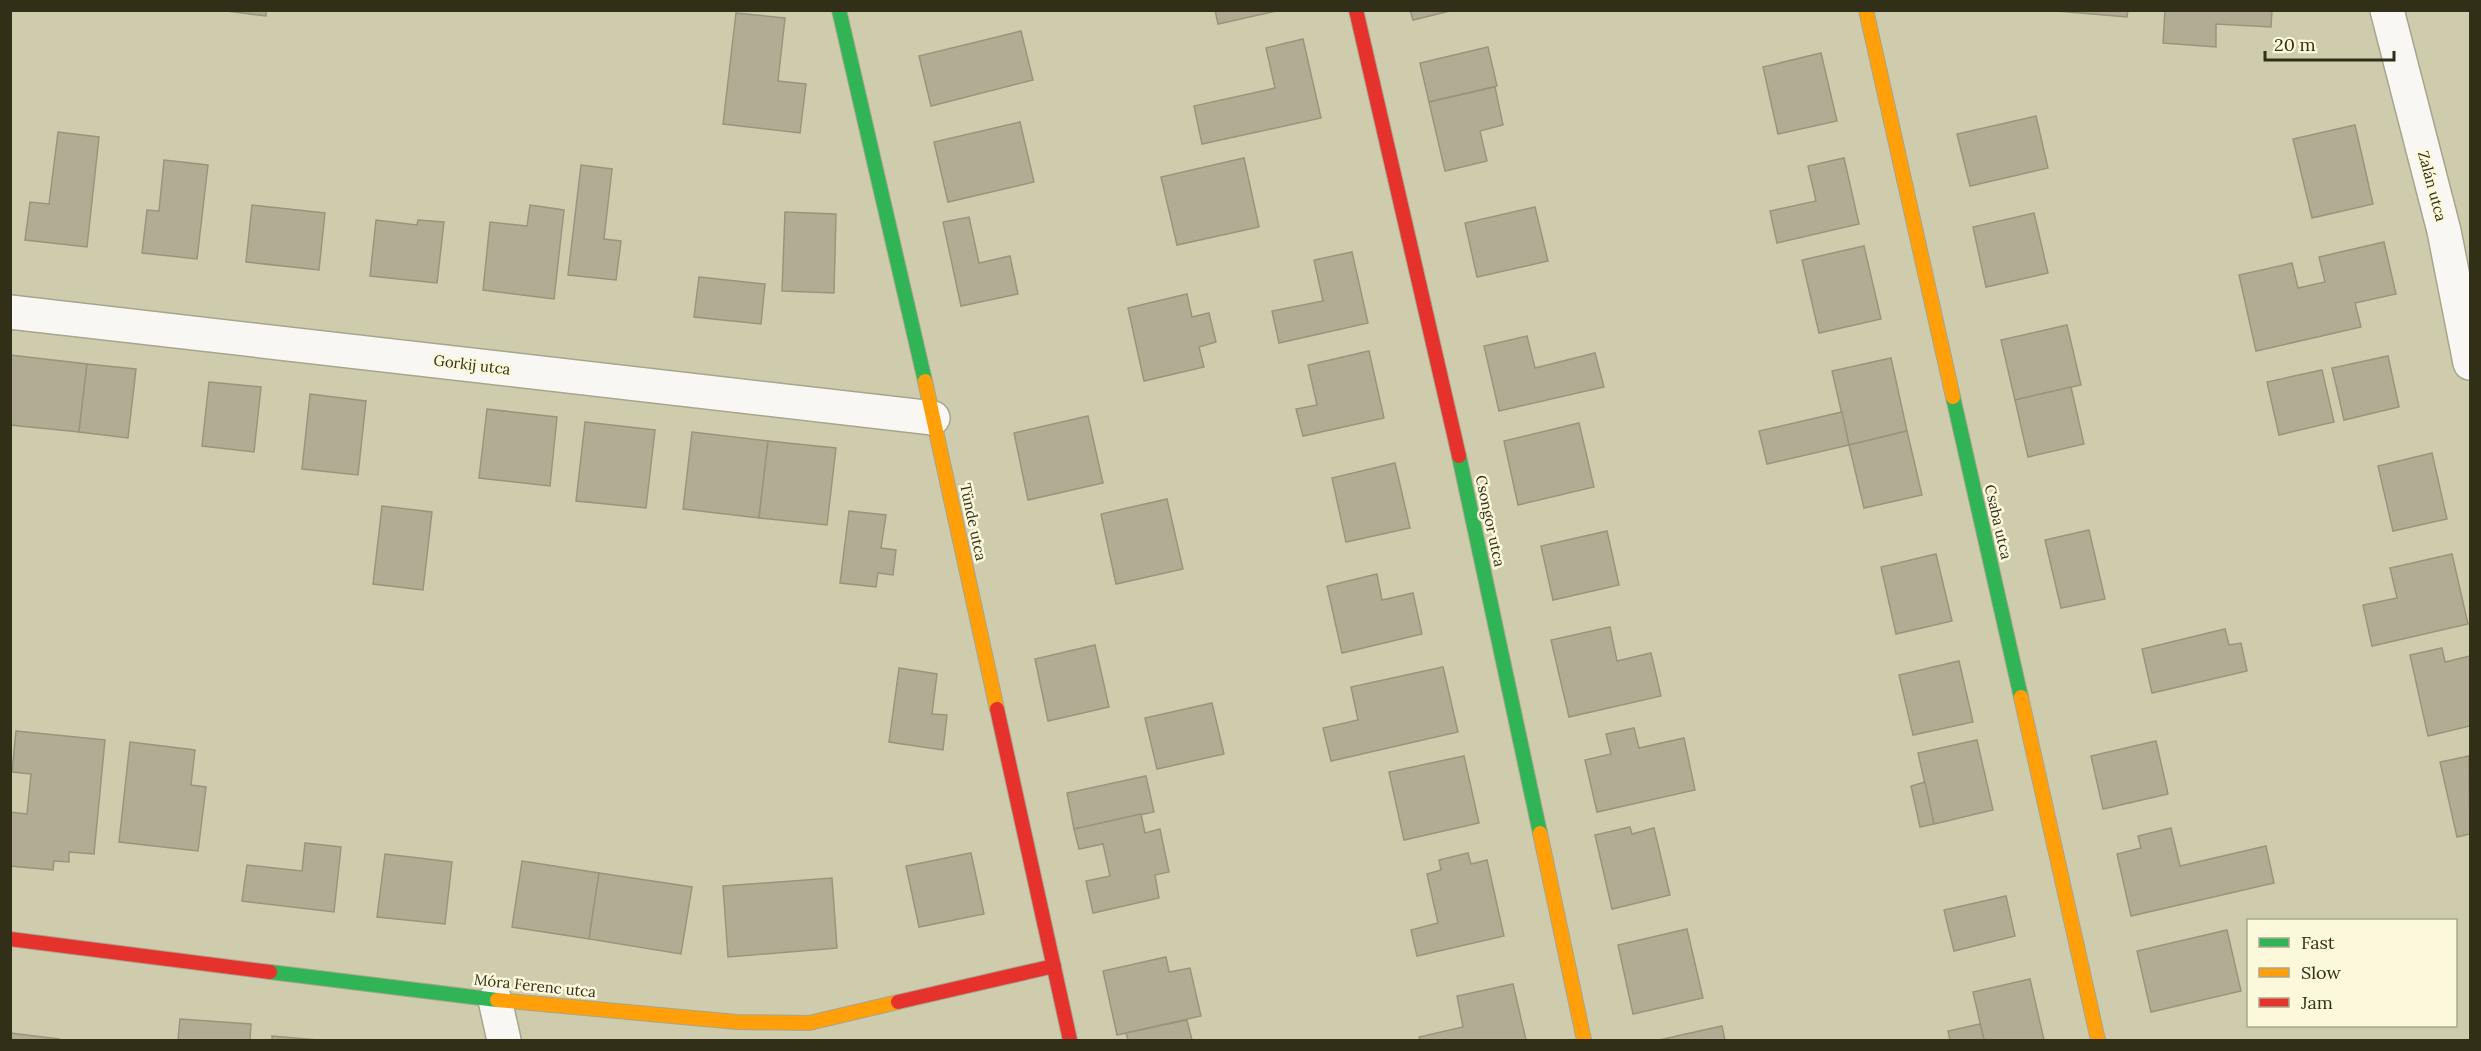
<svg xmlns="http://www.w3.org/2000/svg" width="2481" height="1051" viewBox="0 0 2481 1051" font-family="Lora,serif">
  <style>
    .building { fill: #b2ac94; stroke: #9b947d; stroke-width: 1.5 }
    .lines { fill: none; stroke-linecap: round; stroke-linejoin: round }
    .street-casing { stroke: #a7a58c; stroke-width: 36 }
    .fast-casing { stroke: #a7a58c; stroke-width: 16 }
    .slow-casing { stroke: #a7a58c; stroke-width: 16 }
    .jam-casing { stroke: #a7a58c; stroke-width: 16 }
    .street { stroke: #f8f7f3; stroke-width: 33 }
    .fast { stroke: #30b455; stroke-width: 14 }
    .slow { stroke: #ff9f0a; stroke-width: 14 }
    .jam { stroke: #e5322d; stroke-width: 14 }
    .labels { text-anchor: middle; stroke-width: 5; stroke-linejoin: round; paint-order: stroke }
    .street-label { font-size: 15px; fill: #322f18; stroke: #fbf8db }
  </style>
  <rect width="100%" height="100%" fill="#cfccad"/>
  <!-- building -->
  <g class="building">
    <path d="M218 10H266V16Z"/>
    <path d="M1215 10H1281L1218 24Z"/>
    <path d="M1410 10H1454L1413 20Z"/>
    <path d="M2044 10H2128L2127 17Z"/>
    <path d="M2165 10H2272L2271 27 2216 24V47L2163 43Z"/>
    <path d="M736 13 785 18 778 81 806 84 800 133 723 124Z"/>
    <path d="M1021 31 1033 80 931 106 919 56Z"/>
    <path d="M1303 39 1321 118 1202 144 1194 106 1275 88 1266 48Z"/>
    <path d="M1488 47 1497 86 1429 102 1420 63Z"/>
    <path d="M1821 53 1837 121 1778 134 1763 67Z"/>
    <path d="M1495 87 1503 125 1480 131 1487 161 1445 171 1429 102Z"/>
    <path d="M2036 116 2048 168 1970 186 1957 134Z"/>
    <path d="M1020 122 1034 182 948 202 934 142Z"/>
    <path d="M2355 125 2373 204 2312 218 2293 139Z"/>
    <path d="M58 132 99 137 87 247 25 240 30 202 49 204Z"/>
    <path d="M1244 158 1259 227 1177 245 1161 177Z"/>
    <path d="M1844 158 1859 224 1777 243 1770 211 1816 201 1808 166Z"/>
    <path d="M164 160 208 165 197 259 142 253 147 210 159 211Z"/>
    <path d="M581 165 612 169 604 239 621 241 616 280 568 275Z"/>
    <path d="M252 205 325 213 319 270 246 262Z"/>
    <path d="M530 205 564 210 554 299 483 290 490 222 527 226Z"/>
    <path d="M1535 207 1548 261 1477 277 1465 223Z"/>
    <path d="M785 212 836 214 834 293 782 291Z"/>
    <path d="M2034 213 2048 273 1986 287 1973 227Z"/>
    <path d="M969 217 979 263 1010 256 1018 294 961 306 943 222Z"/>
    <path d="M376 220 417 225 418 220 444 222 437 283 370 276Z"/>
    <path d="M2384 242 2396 294 2355 303 2361 327 2256 351 2239 275 2292 263 2298 288 2325 282 2319 257Z"/>
    <path d="M1864 246 1881 319 1819 333 1802 260Z"/>
    <path d="M1352 252 1368 323 1279 343 1272 311 1323 301 1314 260Z"/>
    <path d="M699 277 765 284 761 324 694 317Z"/>
    <path d="M1187 294 1192 317 1209 313 1216 342 1199 347 1204 367 1144 381 1128 308Z"/>
    <path d="M2067 325 2081 385 2015 400 2001 340Z"/>
    <path d="M1527 336 1535 368 1595 353 1604 387 1499 411 1484 346Z"/>
    <path d="M1369 351 1384 418 1303 436 1296 409 1317 405 1308 365Z"/>
    <path d="M10 355 87 364 79 432 10 425Z"/>
    <path d="M2388 356 2399 407 2344 420 2332 368Z"/>
    <path d="M1891 358 1907 431 1849 445 1832 371Z"/>
    <path d="M87 364 136 369 128 438 79 432Z"/>
    <path d="M2322 370 2334 422 2279 435 2267 382Z"/>
    <path d="M209 382 261 387 254 452 202 446Z"/>
    <path d="M2071 387 2084 444 2028 457 2015 400Z"/>
    <path d="M310 394 366 401 358 475 302 469Z"/>
    <path d="M487 409 557 417 550 486 479 478Z"/>
    <path d="M1842 412 1849 445 1767 464 1759 431Z"/>
    <path d="M1088 416 1103 483 1028 500 1014 433Z"/>
    <path d="M585 422 655 430 646 508 576 501Z"/>
    <path d="M1579 423 1594 487 1518 505 1504 441Z"/>
    <path d="M1907 431 1922 495 1864 508 1849 445Z"/>
    <path d="M692 432 768 441 759 518 683 509Z"/>
    <path d="M768 441 836 448 827 525 759 518Z"/>
    <path d="M2432 453 2447 519 2393 531 2378 466Z"/>
    <path d="M1395 463 1410 528 1346 542 1332 478Z"/>
    <path d="M1167 499 1183 569 1116 584 1101 514Z"/>
    <path d="M382 506 432 512 423 590 373 584Z"/>
    <path d="M849 511 886 515 881 548 896 550 893 575 878 573 876 587 840 583Z"/>
    <path d="M2089 530 2105 599 2061 608 2045 540Z"/>
    <path d="M1607 531 1619 585 1553 600 1541 546Z"/>
    <path d="M1936 554 1952 621 1896 634 1881 567Z"/>
    <path d="M2452 554 2468 624 2372 646 2363 605 2397 598 2390 568Z"/>
    <path d="M1377 574 1382 600 1413 593 1422 634 1342 653 1327 586Z"/>
    <path d="M1610 627 1617 661 1651 653 1661 696 1569 717 1551 640Z"/>
    <path d="M2225 629 2229 645 2241 643 2247 671 2152 693 2142 649Z"/>
    <path d="M1095 645 1109 707 1048 721 1035 659Z"/>
    <path d="M2442 648 2445 662 2470 656V726L2428 736 2410 655Z"/>
    <path d="M1959 661 1973 722 1913 735 1899 675Z"/>
    <path d="M1443 667 1458 732 1331 761 1323 728 1358 720 1351 687Z"/>
    <path d="M899 668 937 674 932 714 947 715 943 750 889 742Z"/>
    <path d="M1212 703 1224 754 1157 769 1145 718Z"/>
    <path d="M1634 728 1639 748 1684 738 1695 790 1597 812 1585 760 1611 754 1606 734Z"/>
    <path d="M16 731 105 740 94 854 69 852V862L54 861 53 870 10 866V812L27 814 31 774 12 772Z"/>
    <path d="M1977 740 1993 810 1934 824 1918 753Z"/>
    <path d="M2156 741 2168 794 2103 809 2091 756Z"/>
    <path d="M130 742 195 750 191 785 206 787 198 851 119 842Z"/>
    <path d="M1464 756 1479 823 1404 840 1389 772Z"/>
    <path d="M2469 756 2470 834 2457 837 2440 762Z"/>
    <path d="M1146 776 1154 812 1074 829 1067 793Z"/>
    <path d="M1925 782 1934 824 1920 827 1911 786Z"/>
    <path d="M1141 814 1145 833 1160 829 1169 872 1155 875 1159 898 1093 913 1086 881 1110 876 1103 844 1079 849 1074 829Z"/>
    <path d="M1630 827 1632 834 1654 828 1670 895 1612 909 1595 835Z"/>
    <path d="M2171 828 2180 866 2266 846 2274 883 2131 916 2117 854 2141 848 2138 836Z"/>
    <path d="M305 843 341 847 334 912 242 901 247 865 302 871Z"/>
    <path d="M971 853 984 914 919 927 906 866Z"/>
    <path d="M1468 853 1471 864 1487 860 1504 936 1417 956 1411 930 1438 923 1427 874 1441 870 1439 860Z"/>
    <path d="M385 854 452 862 445 924 377 917Z"/>
    <path d="M522 861 599 873 589 939 512 927Z"/>
    <path d="M599 873 692 887 681 954 589 939Z"/>
    <path d="M832 878 837 948 728 957 723 886Z"/>
    <path d="M2006 896 2015 936 1954 951 1944 910Z"/>
    <path d="M1687 929 1703 998 1633 1014 1618 945Z"/>
    <path d="M2227 930 2241 991 2151 1012 2137 951Z"/>
    <path d="M1166 957 1169 972 1190 968 1201 1016 1117 1035 1103 971Z"/>
    <path d="M2030 979 2044 1040H1984L1973 992Z"/>
    <path d="M1513 984 1526 1040H1420L1419 1037 1463 1027 1457 996Z"/>
    <path d="M180 1019 251 1024 250 1040H178Z"/>
    <path d="M1187 1020 1192 1040H1128L1126 1033Z"/>
    <path d="M1980 1024 1984 1040H1950L1948 1031Z"/>
    <path d="M1722 1026 1725 1040H1659Z"/>
    <path d="M10 1033 59 1039V1040H10Z"/>
    <path d="M272 1036 318 1040H272Z"/>
  </g>
  <g class="lines">
    <!-- street casing -->
    <g class="street-casing">
      <g id="street">
        <path d="M2387 10 2444 231 2470 363"/>
        <path d="M10 312 933 418"/>
        <path d="M495 1000 504 1040"/>
      </g>
    </g>
    <!-- fast casing -->
    <g class="fast-casing">
      <g id="fast">
        <path d="M839 10 925 381"/>
        <path d="M1953 397 2021 697"/>
        <path d="M1459 456 1540 833"/>
        <path d="M270 972 497 1000"/>
      </g>
    </g>
    <!-- slow casing -->
    <g class="slow-casing">
      <g id="slow">
        <path d="M1866 10 1953 397"/>
        <path d="M925 381 997 709"/>
        <path d="M2021 697 2098 1040"/>
        <path d="M1540 833 1584 1040"/>
        <path d="M497 1000 737 1022 809 1023 898 1002"/>
      </g>
    </g>
    <!-- jam casing -->
    <g class="jam-casing">
      <g id="jam">
        <path d="M1356 10 1459 456"/>
        <path d="M997 709 1070 1040"/>
        <path d="M10 939 270 972"/>
        <path d="M898 1002 1054 966"/>
      </g>
    </g>
    <!-- street -->
    <use href="#street" class="street"/>
    <!-- fast -->
    <use href="#fast" class="fast"/>
    <!-- slow -->
    <use href="#slow" class="slow"/>
    <!-- jam -->
    <use href="#jam" class="jam"/>
  </g>
  <g class="labels">
    <!-- street labels -->
    <g class="street-label">
      <text transform="translate(2432 186) rotate(75)" y="5">Zalán utca</text>
      <text transform="translate(472 365) rotate(7)" y="5">Gorkij utca</text>
      <text transform="translate(1490 521) rotate(78)" y="5">Csongor utca</text>
      <text transform="translate(973 522) rotate(78)" y="5">Tünde utca</text>
      <text transform="translate(1998 522) rotate(77)" y="5">Csaba utca</text>
      <text transform="translate(535 986) rotate(6)" y="5">Móra Ferenc utca</text>
    </g>
  </g>
  <!-- border -->
  <rect width="2481" height="1051" fill="none" stroke="#322f18" stroke-width="24"/>
  <!-- legend -->
  <rect x="2247" y="919" width="210" height="108" fill="#fbf8db" stroke="#aba88d" stroke-width="1.5"/>
  <rect x="2259" y="938" width="30" height="9" fill="#30b455" stroke="#aba88d" stroke-width="1.5"/>
  <text x="2301" y="949" font-size="18" fill="#322f18">Fast</text>
  <rect x="2259" y="968" width="30" height="9" fill="#ff9f0a" stroke="#aba88d" stroke-width="1.5"/>
  <text x="2301" y="979" font-size="18" fill="#322f18">Slow</text>
  <rect x="2259" y="998" width="30" height="9" fill="#e5322d" stroke="#aba88d" stroke-width="1.5"/>
  <text x="2301" y="1009" font-size="18" fill="#322f18">Jam</text>
  <!-- scale -->
  <path d="M2265 51v9h129v-9" fill="none" stroke="#322f18" stroke-width="3"/>
  <text x="2274" y="51" font-size="18" fill="#322f18" stroke="#fbf8db" stroke-width="4.5" paint-order="stroke">20 m</text>
</svg>
